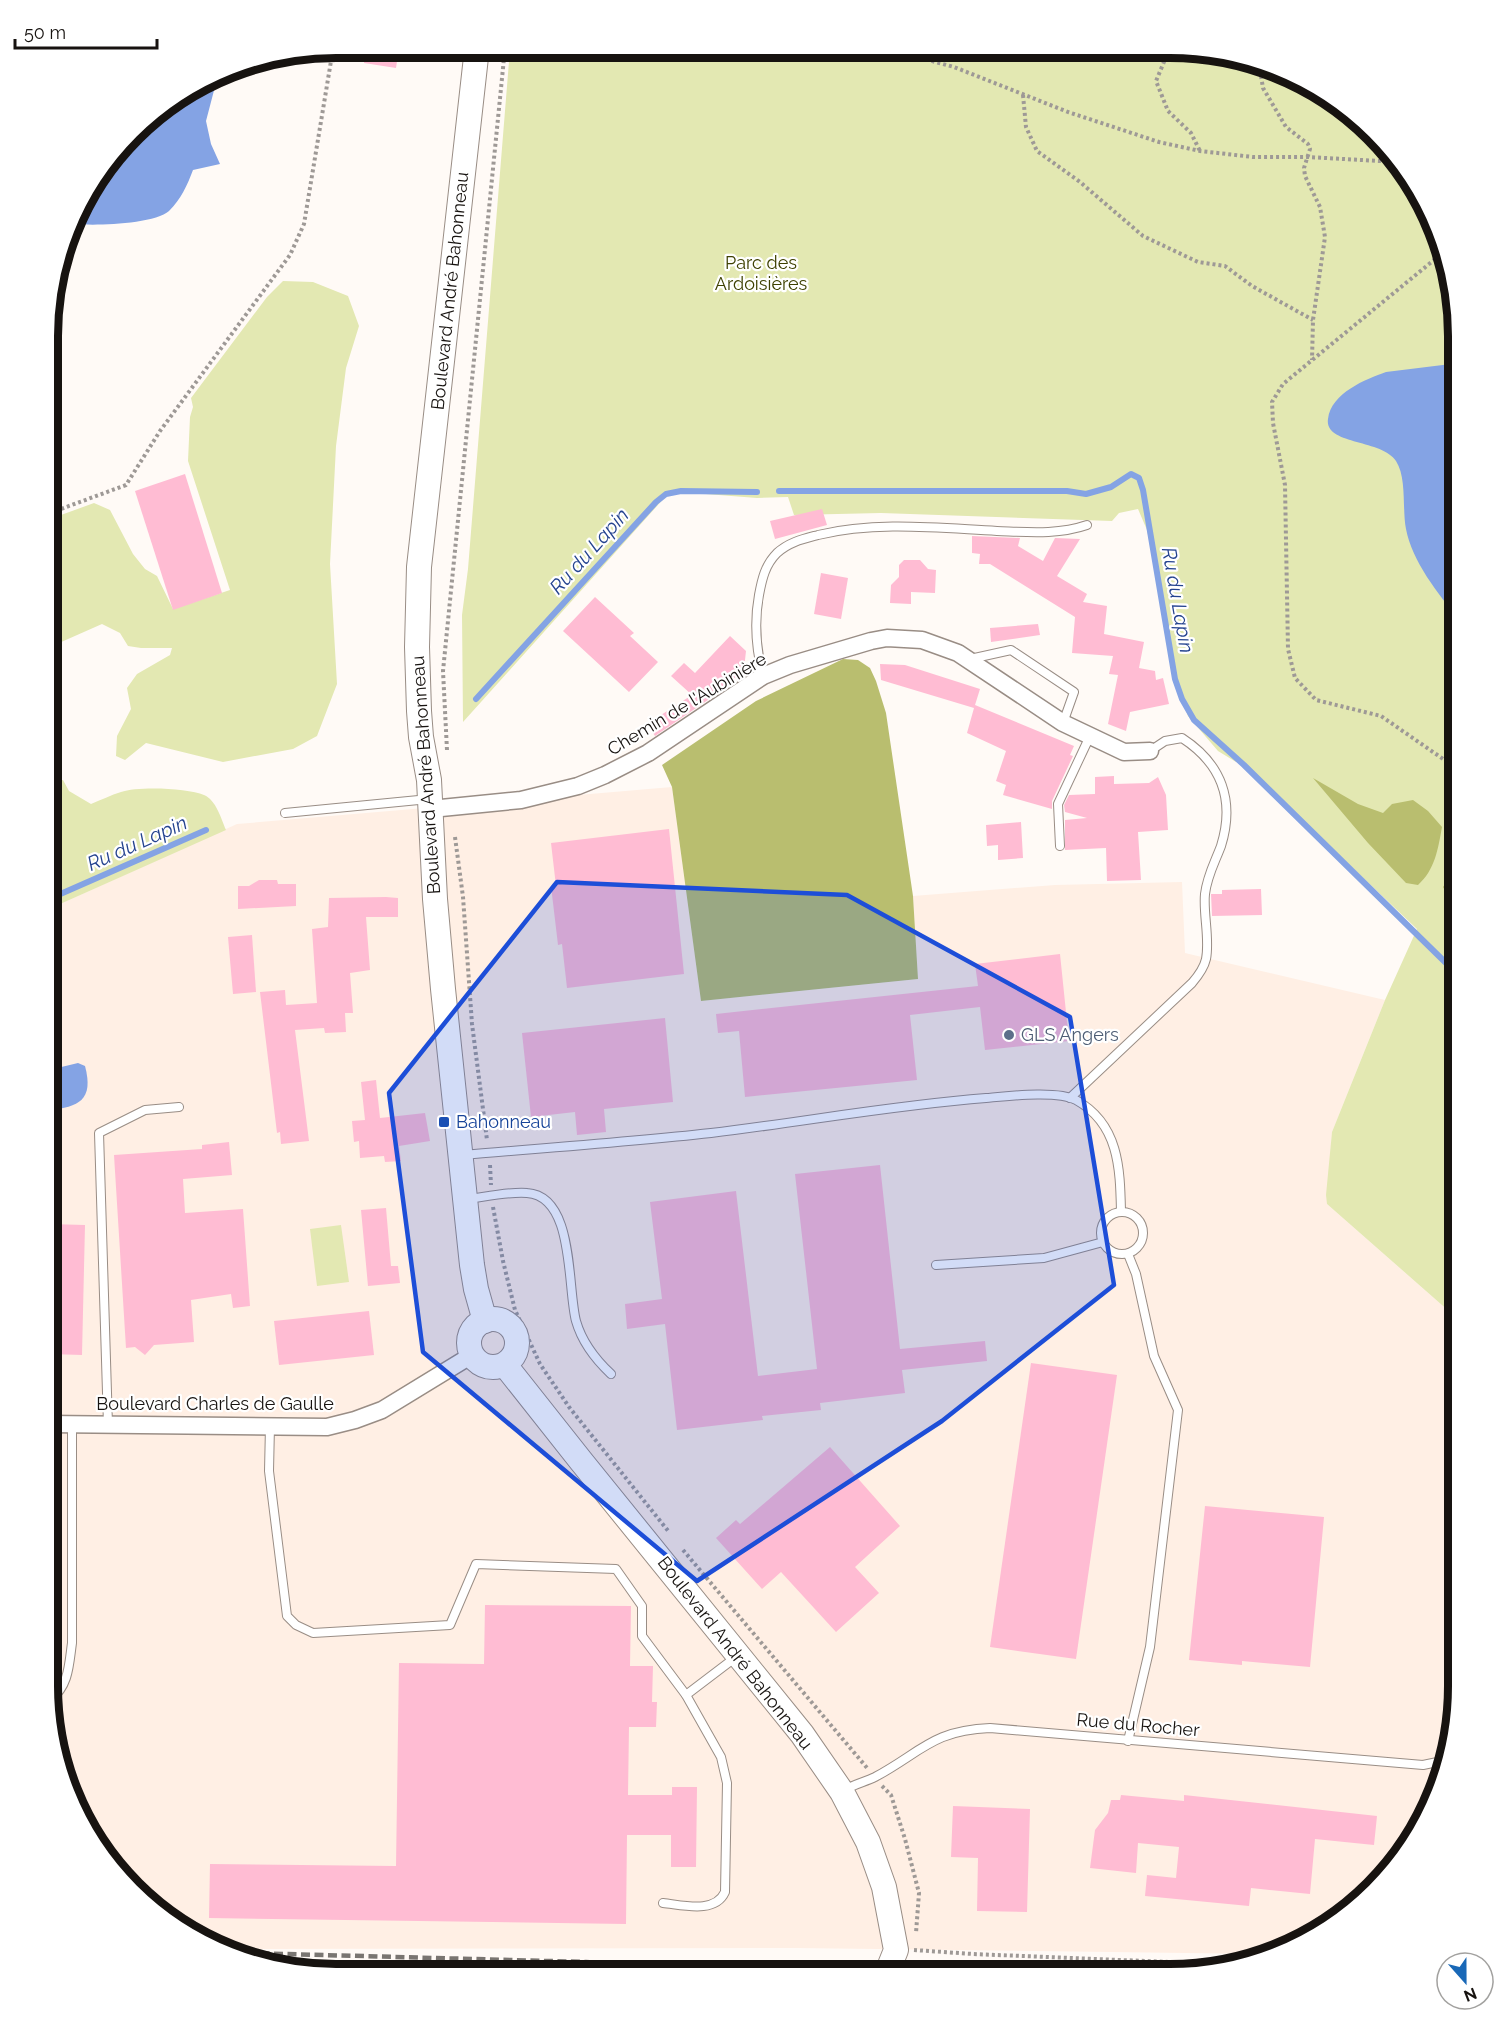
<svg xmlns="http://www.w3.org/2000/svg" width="1507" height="2023" viewBox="0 0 1507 2023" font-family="Raleway,sans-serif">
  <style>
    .built { fill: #ffefe4 }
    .green { fill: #e3e8b2 }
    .forest { fill: #b9be6f }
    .water { fill: #84a3e4 }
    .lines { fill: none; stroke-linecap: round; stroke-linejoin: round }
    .stream { stroke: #84a3e4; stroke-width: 6 }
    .building { fill: #ffbcd3 }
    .lane-casing { stroke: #998d85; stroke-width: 10 }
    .street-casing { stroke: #998d85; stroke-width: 19 }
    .secondary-casing { stroke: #998d85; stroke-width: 26 }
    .path { stroke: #9e9996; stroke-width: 4; stroke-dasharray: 3 3; stroke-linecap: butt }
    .lane { stroke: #fff; stroke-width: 8 }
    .street { stroke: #fff; stroke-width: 16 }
    .secondary { stroke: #fff; stroke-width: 24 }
    .rail { stroke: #797571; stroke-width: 4.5; stroke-dasharray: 9 4.5; stroke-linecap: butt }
    .marked { fill: #1d4ed8; fill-opacity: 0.2; stroke: #1d4ed8; stroke-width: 4.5; stroke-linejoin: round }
    .service-dot { fill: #5c6f8a; stroke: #fff; stroke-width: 2 }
    .transit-dot { fill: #1a4fb4; stroke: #fff; stroke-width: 2 }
    .labels { text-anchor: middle; stroke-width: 4.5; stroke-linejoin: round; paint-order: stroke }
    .park-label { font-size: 18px; fill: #3e4000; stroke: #fff }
    .street-label { font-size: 18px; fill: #171310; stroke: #fff }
    .service-label { font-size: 18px; fill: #4e5e75; stroke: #fff; text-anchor: start }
    .transit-label { font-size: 18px; fill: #164399; stroke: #fff; text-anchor: start }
    .water-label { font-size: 20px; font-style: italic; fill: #24438f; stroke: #fff }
    .rim { fill: none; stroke: #171310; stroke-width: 8 }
  </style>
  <rect width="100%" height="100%" fill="#fffaf6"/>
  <!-- built -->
  <path class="built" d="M672 787 701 1001 918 979 913 896 1055 885 1182 882 1185 953 1385 1000 1332 1132 1327 1204 1459 1320 1458 1706 1444 1780 1410 1847 1361 1903 1298 1945 1261 1954 796 1948 236 1949 176 1926 119 1876 78 1814 48 1687 49 909 237 824Z"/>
  <!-- green -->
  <g class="green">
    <path d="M510 49 1208 51 1331 97 1388 147 1429 209 1459 336V1320L1327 1204 1326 1195 1332 1132 1385 1000 1417 929 1241 762H1236L1218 751 1188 716 1178 689 1147 530 1138 509 1119 513 1112 521 881 513 794 515 788 497 757 498 680 492 666 496 463 722 462 615 468 569Z"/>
    <path d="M283 281 313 282 348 296 359 326 346 368 336 446 330 564 337 684 317 736 293 749 223 762 146 743 125 760 116 756 117 736 131 709 127 688 137 674 170 655 172 648H141L128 646 120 633 102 624 50 647V519L94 503 110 510 133 554 145 569 157 576 173 609 230 590 188 461 190 417 193 407 191 398 267 297Z"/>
    <path d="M63 780 69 791 91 804C101 800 111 795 121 792 138 786 188 788 204 795 216 800 221 818 226 830L49 909 50 782Z"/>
    <path d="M341 1225 349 1282 317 1286 310 1229Z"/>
  </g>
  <!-- forest -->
  <g class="forest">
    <path d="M843 659 858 660 870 668 876 681 886 713 913 896 918 979 701 1001 672 787 662 765 756 701Z"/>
    <path d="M1313 778 1358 804 1383 813 1392 804 1413 800 1428 811 1442 827C1438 849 1435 870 1418 885L1406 883 1368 843Z"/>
    <path d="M1459 863V915L1443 887Z"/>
  </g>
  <!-- water -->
  <g class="water">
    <path d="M217 79 206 121 211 144 220 164 193 170C187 186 181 199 169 211 155 224 95 226 76 224L86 193 147 119Z"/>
    <path d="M1459 363V619C1438 594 1412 561 1406 529 1402 509 1407 478 1396 461 1382 439 1324 445 1328 419 1331 393 1366 379 1386 372Z"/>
    <path d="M78 1063 85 1066C94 1100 79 1107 49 1110V1070Z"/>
  </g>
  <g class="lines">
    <!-- stream -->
    <g class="stream">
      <path d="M779 491H1067L1086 494 1111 487 1131 474 1139 478 1143 490 1175 679 1182 699 1194 720 1244 765 1446 963 1459 978"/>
      <path d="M476 699 656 502 666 494 681 491 757 492"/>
      <path d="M49 899 206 830"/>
    </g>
  </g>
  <!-- building -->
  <g class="building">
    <path d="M367 48H399L396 68 364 63Z"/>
    <path d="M185 474 222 593 173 610 135 491Z"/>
    <path d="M822 509 827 525 775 539 770 521Z"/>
    <path d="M972 536 1020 538 1018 546 1043 561 1055 538 1080 539 1057 576 1087 594 1083 602 1107 606 1104 634 1144 642 1139 668 1155 671 1156 680 1163 678 1169 704 1130 712 1126 731 1108 724 1118 675 1109 674 1113 656 1072 653 1075 617 990 564H979L980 554 972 553Z"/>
    <path d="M904 560H920L928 569 936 570 935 593 911 592V604L890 603 891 585 899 577V565Z"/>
    <path d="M821 573 848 578 841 619 814 614Z"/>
    <path d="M595 597 634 633 630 636 658 662 629 692 563 631Z"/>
    <path d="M1038 624 1040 635 991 642 990 628Z"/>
    <path d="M730 636 746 651 744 669 724 689 655 736 647 724 692 695 671 676 684 663 695 673Z"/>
    <path d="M880 664 905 665 980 689 975 705 1074 746 1070 755 1073 756 1052 801V809L1003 795 1006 785 996 781 1006 751 967 733 974 708 881 680Z"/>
    <path d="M1114 776V784L1149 783 1158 777 1166 795 1168 830 1138 832 1141 880 1107 881 1106 848 1065 850V820L1087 818 1065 812 1064 805 1069 795 1095 794V777Z"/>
    <path d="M1021 822 1023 858 998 860V845L987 846 986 825Z"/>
    <path d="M669 829 684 974 567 988 562 944 558 945 551 886H556L551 843Z"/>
    <path d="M259 880H277L278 884H296V906L238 909V886H249Z"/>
    <path d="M1261 889 1262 915 1212 916 1211 894H1222V890Z"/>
    <path d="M386 897 398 898V917H366L370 970 350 973 353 1013H345L346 1032 325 1033 324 1028 295 1030 309 1141 281 1144 280 1132 277 1133 260 992 285 990 286 1005 317 1003 312 929 328 927 329 898Z"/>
    <path d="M252 935 256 992 233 994 228 937Z"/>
    <path d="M1060 954 1069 1041 985 1050 980 1007 910 1015 917 1080 745 1097 739 1031 718 1033 716 1014 978 986 975 964Z"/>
    <path d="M665 1018 673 1102 604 1109 606 1132 577 1135 575 1112 531 1117 522 1033Z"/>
    <path d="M376 1080 380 1118 425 1113 430 1141 399 1146 401 1161 385 1162 384 1156 360 1158 359 1141 354 1142 352 1121 365 1120 361 1082Z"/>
    <path d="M229 1142 232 1175 183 1179 185 1213 243 1209 250 1306 233 1308 231 1294 191 1300 194 1342 154 1345 145 1355 135 1347 126 1348 114 1155 202 1149V1145Z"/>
    <path d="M880 1165 900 1349 985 1341 987 1361 902 1370 905 1393 820 1403 821 1410 762 1416 763 1420 677 1430 665 1324 627 1329 625 1304 662 1299 650 1202 736 1191 758 1376 817 1369 795 1174Z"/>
    <path d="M386 1208 391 1266H398L400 1283 368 1286 361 1210Z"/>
    <path d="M49 1224 85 1225 82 1355 49 1354Z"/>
    <path d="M369 1311 374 1355 279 1365 274 1321Z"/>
    <path d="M1031 1363 1117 1375 1076 1659 990 1647Z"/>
    <path d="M830 1447 900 1526 855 1567 879 1593 836 1632 781 1572 762 1589 716 1538 736 1520 740 1524Z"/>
    <path d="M1205 1506 1324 1517 1310 1667 1242 1661V1665L1189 1660Z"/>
    <path d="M485 1605 631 1606 630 1666H653L652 1702H657L656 1727H629L628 1795H672V1787H697L696 1867H671V1835H627L626 1924 209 1918 210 1864 396 1866 399 1663 484 1664Z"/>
    <path d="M1121 1795 1184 1801V1795L1377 1816 1374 1845 1315 1839 1310 1894 1251 1888 1249 1906 1145 1896 1147 1875 1176 1878 1179 1847 1138 1843 1136 1873 1090 1868 1095 1830 1108 1813 1111 1800H1120Z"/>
    <path d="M953 1806 1030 1809 1027 1912 977 1911 978 1858 951 1857Z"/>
  </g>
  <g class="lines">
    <!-- lane casing -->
    <g class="lane-casing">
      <g id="lane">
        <path d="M970 659 1011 650 1074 692 1063 723"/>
        <path d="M763 676C756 649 754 622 759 595 762 579 765 565 777 553 789 542 803 539 818 535 877 521 937 528 997 531 1027 532 1058 535 1087 525"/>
        <path d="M285 813 429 799"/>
        <path d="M1060 846 1058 804 1090 736"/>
        <path d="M1070 1098 1192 983C1198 976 1204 968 1206 959 1210 939 1203 914 1205 894 1207 876 1215 862 1221 846 1235 801 1222 764 1182 738L1165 741 1150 751"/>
        <path d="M462 1155C545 1148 629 1142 711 1133 803 1122 894 1105 986 1098 1008 1096 1058 1090 1076 1100 1119 1124 1120 1168 1121 1211"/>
        <path d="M468 1199C484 1197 513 1191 527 1193 575 1196 567 1287 576 1321 582 1342 595 1359 611 1374"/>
        <circle cx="1122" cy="1233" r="21"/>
        <path d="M1128 1254 1136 1274 1154 1356 1178 1410 1150 1647 1128 1741"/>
        <path d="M936 1265 1044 1258 1103 1242"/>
        <path d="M108 1425 99 1133 145 1110 179 1107"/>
        <path d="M270 1426 269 1471 287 1616 296 1625 313 1633 450 1625 476 1564 616 1569 642 1606V1636L686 1695 721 1757 727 1783 725 1892C715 1914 683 1905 663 1903"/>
        <path d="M686 1695 736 1657"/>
        <path d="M51 1699C69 1686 69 1664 72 1643V1424"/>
        <path d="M845 1790C854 1784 865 1782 875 1777 920 1753 933 1730 990 1728L1423 1765 1447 1760"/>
      </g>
    </g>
    <!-- street casing -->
    <g class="street-casing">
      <g id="street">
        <path d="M431 809 521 800 578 786 605 775 648 753 763 676 790 665 871 641 887 638 922 640 958 653 1063 723 1124 752 1150 751"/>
        <path d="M48 1424 327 1427 355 1420 382 1410 472 1355"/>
      </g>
    </g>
    <!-- secondary casing -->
    <g class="secondary-casing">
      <g id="secondary">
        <path d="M477 48 419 567 417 647 419 711 421 737 429 780 435 899 443 989 472 1265 476 1289 485 1321"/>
        <circle cx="493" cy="1343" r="24"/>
        <path d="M505 1365 581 1461 802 1734 842 1792 868 1842 884 1887 896 1950 890 1965V1974"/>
      </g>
    </g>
    <!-- path -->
    <g class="path">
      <path d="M891 50 954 67 1068 112 1159 142 1200 151 1253 157H1308L1398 162"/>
      <path d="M1169 50 1156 81 1168 111 1191 133 1200 151"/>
      <path d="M925 58 930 50"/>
      <path d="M1260 70 1263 88 1286 127 1308 144 1310 149 1304 168 1305 176 1320 207 1325 237 1313 320 1312 360"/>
      <path d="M1023 95 1026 127 1037 151 1080 182 1143 236 1198 262 1225 266 1252 286 1313 320"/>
      <path d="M1440 255 1283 384 1272 402 1273 423 1285 485 1288 649 1295 678 1316 700 1381 716 1459 770"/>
      <path d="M50 513 126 485 160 431 290 255 304 224 333 49"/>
      <path d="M447 750 443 671 505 48"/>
      <path d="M455 837 463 897 472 1024 487 1140"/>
      <path d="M490 1165 491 1185"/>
      <path d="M493 1207 503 1261 515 1310 540 1364 569 1407 669 1532"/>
      <path d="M683 1550 868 1769"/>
      <path d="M882 1786 891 1795 905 1839 919 1893 916 1933"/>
      <path d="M914 1950 973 1954 1219 1964"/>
    </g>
    <!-- lane -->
    <use href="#lane" class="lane"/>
    <!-- street -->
    <use href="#street" class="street"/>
    <!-- secondary -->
    <use href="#secondary" class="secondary"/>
    <!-- rail -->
    <path class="rail" d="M247 1953 586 1962 636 1966 682 1974"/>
  </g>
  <!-- marked area -->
  <path class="marked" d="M557 882 847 895 1070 1017 1114 1285 942 1421 697 1581 423 1352 389 1093Z"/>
  <!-- markers -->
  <circle class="service-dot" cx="1009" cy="1035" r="6"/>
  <rect class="transit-dot" x="438" y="1116" width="12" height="12" rx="3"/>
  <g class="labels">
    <!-- park labels -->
    <g class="park-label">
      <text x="761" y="269">Parc des<tspan x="761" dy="21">Ardoisières</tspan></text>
    </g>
    <!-- street labels -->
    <g class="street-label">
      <text transform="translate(450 291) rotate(-84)" y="6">Boulevard André Bahonneau</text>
      <text transform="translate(687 704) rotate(-31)" y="6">Chemin de l'Aubinière</text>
      <text transform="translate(426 775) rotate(-94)" y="6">Boulevard André Bahonneau</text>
      <text x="215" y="1410">Boulevard Charles de Gaulle</text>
      <text transform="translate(735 1653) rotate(52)" y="6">Boulevard André Bahonneau</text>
      <text transform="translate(1138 1725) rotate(5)" y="6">Rue du Rocher</text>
    </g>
    <!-- service labels -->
    <g class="service-label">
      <text x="1021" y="1041">GLS Angers</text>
    </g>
    <!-- transit labels -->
    <g class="transit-label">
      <text x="456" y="1128">Bahonneau</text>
    </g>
    <!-- water labels -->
    <g class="water-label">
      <text transform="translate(589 551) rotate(-48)" y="7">Ru du Lapin</text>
      <text transform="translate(1178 600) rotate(80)" y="7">Ru du Lapin</text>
      <text transform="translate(137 843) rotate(-24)" y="7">Ru du Lapin</text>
    </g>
  </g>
  <!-- crop -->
  <path d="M0 0H1507V2023H0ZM336 58H1170A278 278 0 0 1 1448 336V1686A278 278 0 0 1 1170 1964H336A278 278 0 0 1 58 1686V336A278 278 0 0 1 336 58Z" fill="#fff" fill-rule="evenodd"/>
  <path class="rim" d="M336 58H1170A278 278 0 0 1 1448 336V1686A278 278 0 0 1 1170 1964H336A278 278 0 0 1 58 1686V336A278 278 0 0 1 336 58Z"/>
  <!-- north arrow -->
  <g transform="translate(1465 1981) rotate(159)"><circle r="28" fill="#ffffff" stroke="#a2a19f" stroke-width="1.5"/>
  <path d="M0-4.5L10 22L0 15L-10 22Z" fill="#1968b7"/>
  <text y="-9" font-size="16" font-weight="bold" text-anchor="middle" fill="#171310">N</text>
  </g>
  <!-- scale -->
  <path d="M15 39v9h142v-9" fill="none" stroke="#171310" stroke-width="3"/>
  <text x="24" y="39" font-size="18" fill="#171310" stroke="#ffffff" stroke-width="4.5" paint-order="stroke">50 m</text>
</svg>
